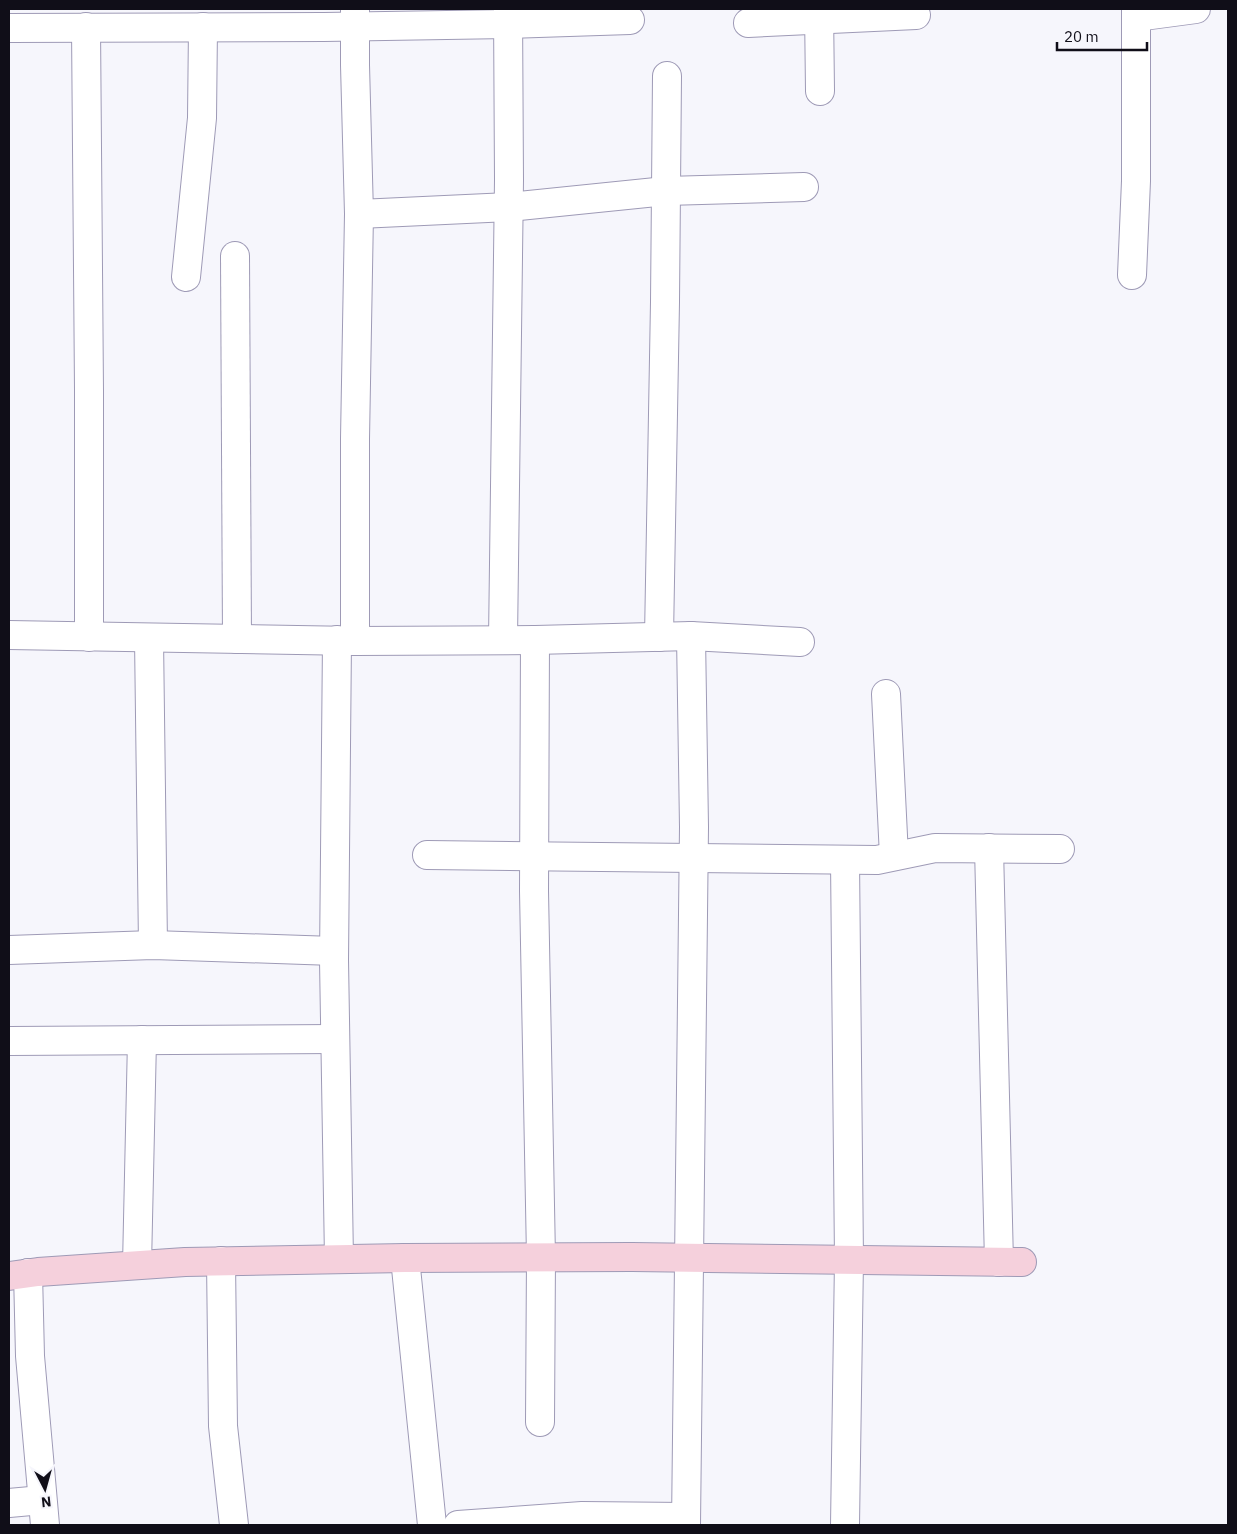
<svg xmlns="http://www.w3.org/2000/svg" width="1237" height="1534" viewBox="0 0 1237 1534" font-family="'IBM Plex Sans',sans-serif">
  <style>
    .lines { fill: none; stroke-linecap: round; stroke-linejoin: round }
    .street-casing { stroke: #9e9ab6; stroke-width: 30 }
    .secondary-casing { stroke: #9e9ab6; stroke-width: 30 }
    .street { stroke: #fff; stroke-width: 28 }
    .secondary { stroke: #f5d0dc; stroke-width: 28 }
  </style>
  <rect width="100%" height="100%" fill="#f6f6fc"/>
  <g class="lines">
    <!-- street casing -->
    <g class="street-casing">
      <g id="street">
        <path d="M355 9V65L359 214 355 439V641"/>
        <path d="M819 9 820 91"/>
        <path d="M1136 17 1196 9"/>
        <path d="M748 23 916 15"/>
        <path d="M86 27 89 390V637"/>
        <path d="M9 28 324 27 508 24 630 20"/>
        <path d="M359 214 509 207 666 191 804 187"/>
        <path d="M235 256 237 639"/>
        <path d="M1132 275 1136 181V9"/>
        <path d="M186 277 202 118 203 27"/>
        <path d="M9 635 355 641 535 640 691 636 800 642"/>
        <path d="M659 637 665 302 667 76"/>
        <path d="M149 638 153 945"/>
        <path d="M337 640 334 960 339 1259"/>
        <path d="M503 640 509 180 508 9"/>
        <path d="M535 640 534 891 541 1257 540 1422"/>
        <path d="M886 694 894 856"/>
        <path d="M989 848 999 1262"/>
        <path d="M427 855 877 860 935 848 1060 849"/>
        <path d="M845 860 849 1260 845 1525"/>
        <path d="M9 950 153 945 334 951"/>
        <path d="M9 1041 335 1039"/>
        <path d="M405 1258 432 1525"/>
        <path d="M221 1261 223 1426 234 1525"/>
        <path d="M137 1265 142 1040"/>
        <path d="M28 1273 30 1356 45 1525"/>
        <path d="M9 1503 42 1500"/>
        <path d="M458 1525 582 1516 686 1517"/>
        <path d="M686 1525 694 827 691 636"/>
      </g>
    </g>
    <!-- secondary casing -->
    <g class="secondary-casing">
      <path id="secondary" d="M9 1276 38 1272 185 1262 405 1258 632 1257 1022 1262"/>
    </g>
    <!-- street -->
    <use href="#street" class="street"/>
    <!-- secondary -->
    <use href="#secondary" class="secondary"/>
  </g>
  <!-- border -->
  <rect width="1237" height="1534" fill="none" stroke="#100e18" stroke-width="20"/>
  <!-- north arrow -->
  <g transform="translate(45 1489) rotate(174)" stroke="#f6f6fc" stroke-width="4" paint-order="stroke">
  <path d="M0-4L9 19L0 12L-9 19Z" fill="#100e18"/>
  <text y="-8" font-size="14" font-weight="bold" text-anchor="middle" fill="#100e18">N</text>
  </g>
  <!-- scale -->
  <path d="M1057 42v8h90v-8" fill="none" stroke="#100e18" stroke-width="2.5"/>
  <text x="1064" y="42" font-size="15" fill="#100e18" stroke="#f6f6fc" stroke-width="4" paint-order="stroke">20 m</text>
</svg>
